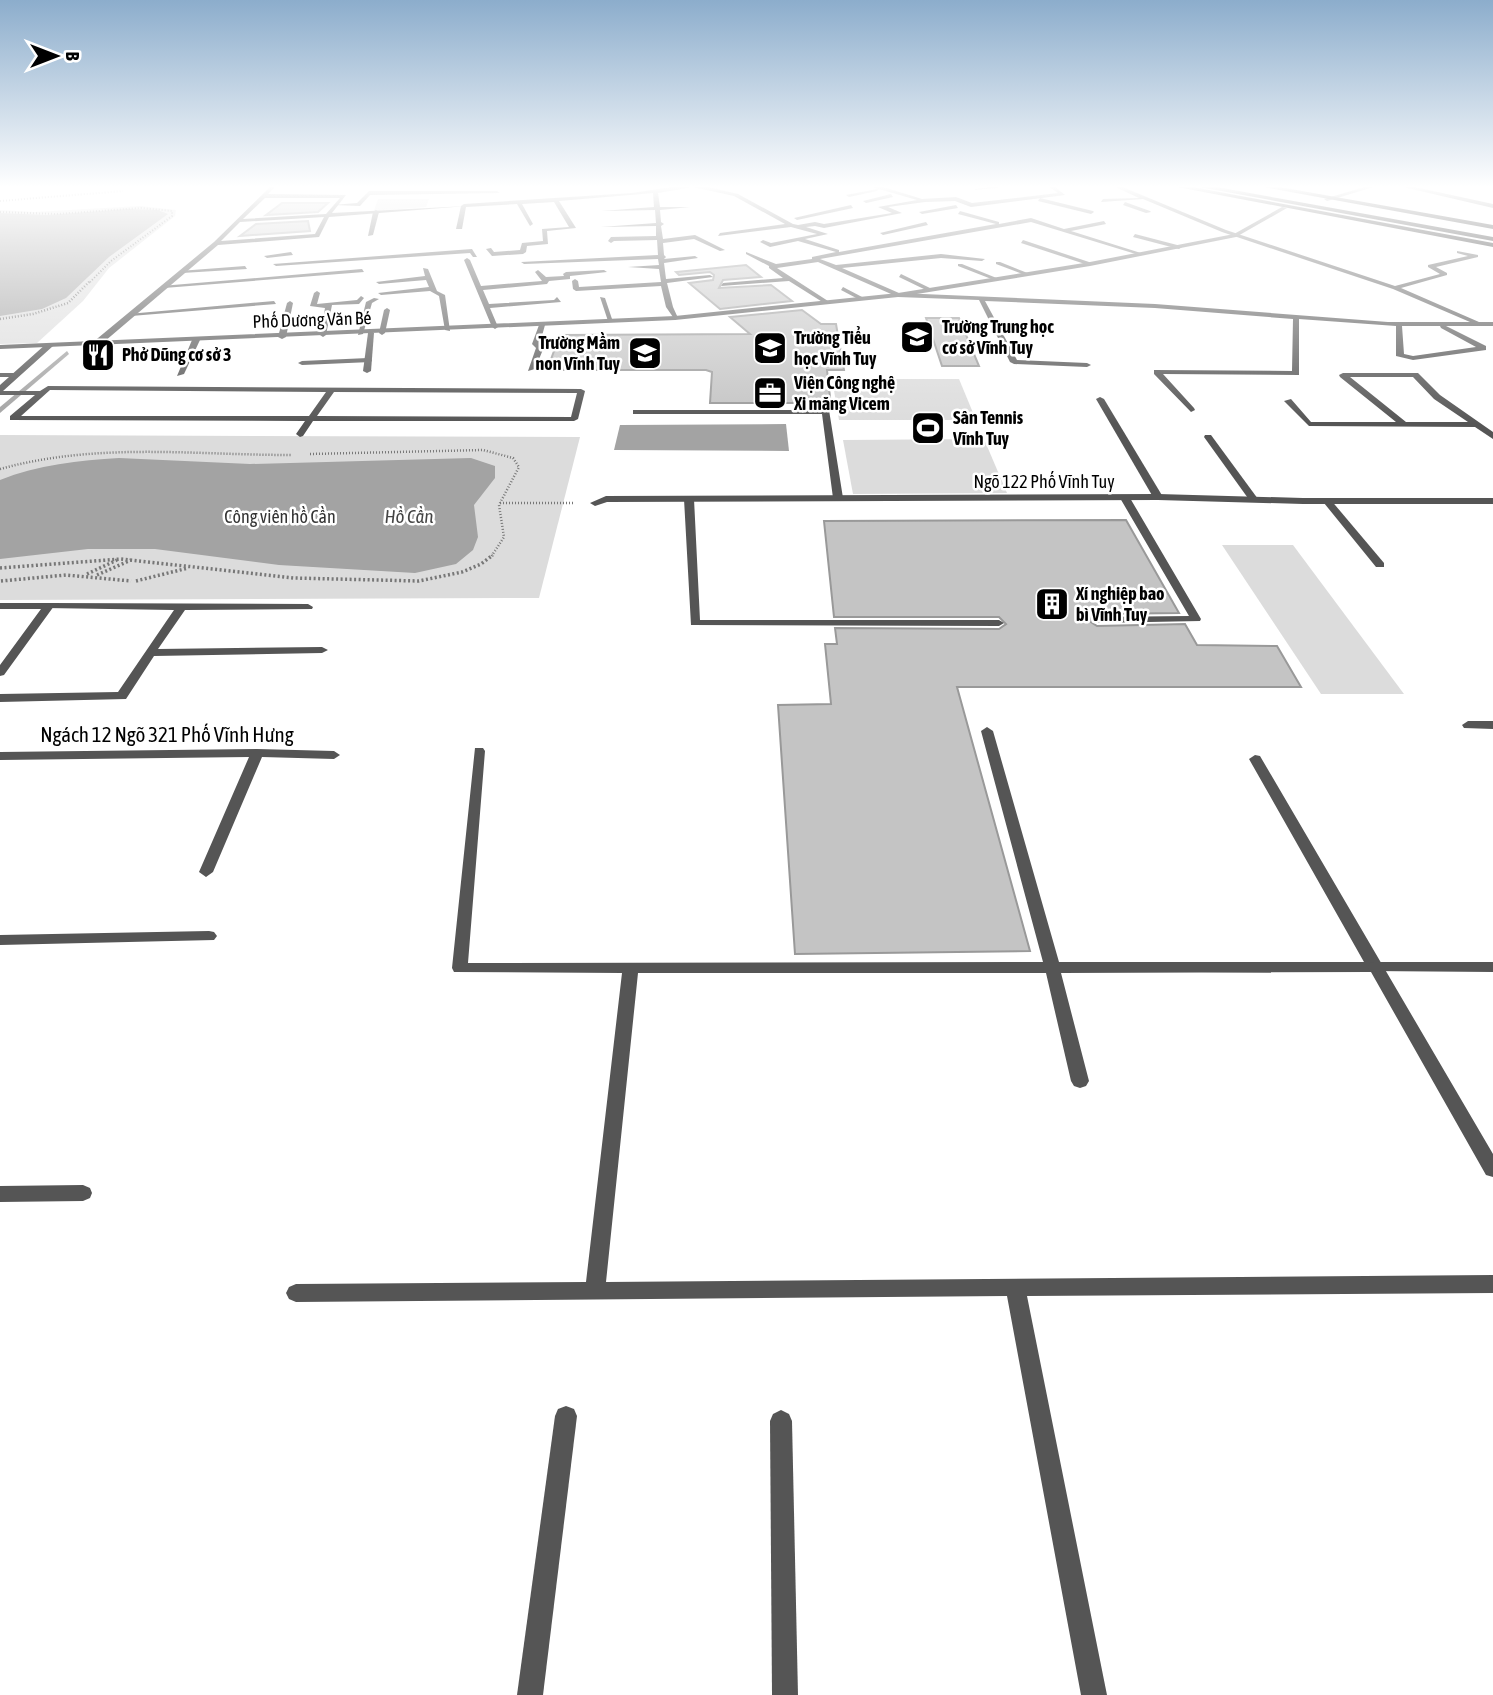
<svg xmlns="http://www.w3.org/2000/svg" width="1493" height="1695" viewBox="0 0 1493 1695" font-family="'Asap Condensed',sans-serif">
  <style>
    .green { fill: #dcdcdc }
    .water { fill: #a3a3a3 }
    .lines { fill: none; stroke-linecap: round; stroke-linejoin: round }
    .stream { fill: #a3a3a3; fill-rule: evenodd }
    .building { fill: #c4c4c4; stroke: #999; stroke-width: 2 }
    .path-far2 { stroke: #777; stroke-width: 2; stroke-dasharray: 1 2; stroke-linecap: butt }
    .path-far1 { stroke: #777; stroke-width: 2.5; stroke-dasharray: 1 2; stroke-linecap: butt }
    .path { stroke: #777; stroke-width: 3.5; stroke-dasharray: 2 2.5; stroke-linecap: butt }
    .service { fill: #555; fill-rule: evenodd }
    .minor { fill: #555; fill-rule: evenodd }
    .tertiary { fill: #555; fill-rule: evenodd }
    .primary { fill: #000; fill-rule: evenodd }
    .trunk { fill: #000; fill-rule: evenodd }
    .labels { text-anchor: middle; stroke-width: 5; stroke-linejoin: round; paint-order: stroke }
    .far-street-label { font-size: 18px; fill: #000; stroke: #fff }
    .far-poi-label { font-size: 18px; font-weight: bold; fill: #000; stroke: #fff; text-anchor: start }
    .far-park-label { font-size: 18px; fill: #333; stroke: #fff }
    .far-water-label { font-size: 19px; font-style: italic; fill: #444; stroke: #fff }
    .street-label { font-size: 21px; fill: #000; stroke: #fff }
  </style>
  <rect width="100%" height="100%" fill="#fff"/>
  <!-- green -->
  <g class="green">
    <path d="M378 199H429L426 207 374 211Z"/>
    <path d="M140 206 176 210 175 216 109 268 83 301 37 343 0 344V210L34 212Z"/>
    <path d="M832 379H959L976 420H839Z"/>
    <path d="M0 435 580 437 539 598 0 600Z"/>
    <path d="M984 439 1007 493 853 494 843 440Z"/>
    <path d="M1222 545H1293L1404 694H1321Z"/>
  </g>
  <!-- water -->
  <g class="water">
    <path d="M128 209 158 210 168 214 109 257 66 298 42 309 0 316V213L47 215Z"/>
    <path d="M786 424 789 451 614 450 620 425Z"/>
    <path d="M119 458 250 464 471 458 495 466V478L474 505 478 537 473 550 456 564 415 573 279 565 155 549H88L0 559V480C37 465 80 460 119 458Z"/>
  </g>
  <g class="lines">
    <!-- stream -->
    <path class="stream" d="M67 351 69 354 0 413V407Z"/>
  </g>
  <!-- building -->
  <g class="building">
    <path d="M282 203H328L318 212 266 215Z"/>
    <path d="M308 221 310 231 240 236 256 224Z"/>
    <path d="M746 265 761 277 723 280 719 288 771 285 792 301 720 309 689 283 713 280 714 275 710 272 679 275 676 272Z"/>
    <path d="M802 310 821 324H836L844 370H827L830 397H826L827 403H710L712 372 706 370H547L560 335 750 334 730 317Z"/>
    <path d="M926 318H959L979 366H942Z"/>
    <path d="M1126 520 1179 613 1097 614 1090 619 1091 622 1097 626 1185 624 1197 645 1277 646 1301 687H957L1030 951 795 954 778 705 831 704 825 644H837L835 628 999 629 1006 624 999 617H834L824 521Z"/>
  </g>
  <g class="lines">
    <!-- path-far2 -->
    <g class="path-far2">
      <path d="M0 201 123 191"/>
      <path d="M0 212 56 214 141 208 172 211V216L111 261 89 283"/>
    </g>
    <!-- path-far1 -->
    <g class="path-far1">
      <path d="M0 319 33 314 68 303 90 281"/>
      <path d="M310 454 483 450 513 458 519 467 499 505 504 537 491 557"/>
      <path d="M0 469C98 442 191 455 291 455"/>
      <path d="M500 503H573"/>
    </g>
    <!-- path -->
    <g class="path">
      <path d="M0 568 121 559 294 578 419 581 462 572 481 564 493 555"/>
      <path d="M87 574 117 560"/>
      <path d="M97 575 131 560"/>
      <path d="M1 581 66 575 131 581"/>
      <path d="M136 581 188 568"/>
    </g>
    <!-- service -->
    <g class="service">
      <path d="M678 186H704L738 194 793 224 798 225 815 222 824 224 892 213 878 207 917 200 879 189 877 191 849 197 846 195 877 189 871 186H880L922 199 956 197 972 203 1058 193 1048 186H1054L1065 195 971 207 955 201 925 202 888 207 902 213 824 228 815 226 806 227 828 234 805 239 839 250V252L996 224 958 214 960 211 999 222V224L1031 218 1064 229 1104 221 1106 224 1071 231 1144 254 1139 255 1031 222 820 259 836 265 941 254 985 259 982 261 941 258 842 268 899 293 1155 304 1388 322H1470L1393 289 1222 232 1143 199 1101 202 1103 199 1139 198 1113 186H1120L1226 230 1395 286 1440 274 1428 267V265L1468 256 1457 253V251L1478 255V257L1436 267 1447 273V275L1401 288 1479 322H1493V326H1446L1486 346V350L1413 360 1396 356V326L1299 319V375L1163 374 1194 408 1195 410 1191 412 1154 374V370L1292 371 1293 319 1155 308 985 301 1017 360 1087 363 1091 365 1087 367 1014 364 1010 362 979 300 898 297 818 262 777 268 828 301V303H824L789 281 721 286 723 283 783 278 769 268V266L746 254V252L776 264 812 259V257L836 252 798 241 770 247 760 242 763 240 771 243 817 234 791 227 718 236 720 233 785 224 734 196 693 187 658 193 660 207H690L660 210 661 222 664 224 661 226 663 239 695 235 725 250 720 251 694 239 663 243 664 255 666 257 664 259 695 256 698 258 664 263 666 279 710 275 713 277 667 283 673 307 678 318 675 320 666 307 661 286 576 291 573 289 572 281 575 279 578 281 579 287 661 282 659 269 628 267 659 265 658 259 524 264 521 262 658 255 657 240 614 241 611 243 608 241 611 237 656 236V226L601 227 656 223 655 210 602 211 654 207 653 193 559 201 576 228 547 231 548 244 527 246 526 252 523 254 492 256 486 249 491 248 494 252 520 250 522 243 543 241 542 229 569 227 554 202 522 204 533 224 530 226 517 204 466 207 462 229H456L461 206 464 204 632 193ZM1402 326H1440L1441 328 1476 347 1413 356 1404 354Z"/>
      <path d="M996 186H1016L974 190 976 189Z"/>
      <path d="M369 191H497L500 193 370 195 360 206 333 205 357 203Z"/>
      <path d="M891 194 893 197 866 203 863 201Z"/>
      <path d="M1040 198 1093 211 1094 212 1091 214 1038 201Z"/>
      <path d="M1125 202 1150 211 1151 212 1146 213 1123 205Z"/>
      <path d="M851 205 853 208 797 220 794 218Z"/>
      <path d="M956 205 958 208 922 214 919 212Z"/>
      <path d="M376 210 379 212 373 235 368 236 373 212Z"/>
      <path d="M926 222 928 225 883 235 880 233Z"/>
      <path d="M1135 234 1181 246 1182 247 1179 249 1133 237Z"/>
      <path d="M1023 240 1092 263 1093 264 1088 265 1021 243Z"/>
      <path d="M472 249 477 257H473L470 253 276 266 273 264Z"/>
      <path d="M291 252 293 255 267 258 264 256Z"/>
      <path d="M467 258 470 260 481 286 542 281 535 272 538 270 546 277 564 276 563 274 566 272 604 270 607 272 570 276V279L549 281 547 284 483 290 489 304 554 300 557 297 561 302 490 308 498 327 495 329 492 327 464 260Z"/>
      <path d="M996 262H1000L1030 274 1025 275 996 264Z"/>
      <path d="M958 264H962L999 279 994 280 958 266Z"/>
      <path d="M245 266 247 269 182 273 179 271Z"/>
      <path d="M423 268 428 269 437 291 445 295 450 331 445 330 439 296 430 291 381 295 378 293 429 287 426 280 379 284 376 282 425 276Z"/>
      <path d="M362 269 364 272 164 288 161 286Z"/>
      <path d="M901 274 932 289 933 290 928 291 899 277Z"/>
      <path d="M843 287 864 298 865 299 860 300 841 290Z"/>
      <path d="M317 291 320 293 317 304 357 300 361 296 364 298 359 304 332 305 326 335 323 337 320 335 325 308 310 306 314 293Z"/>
      <path d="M600 297 605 298 613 322 608 321Z"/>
      <path d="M374 298 379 299 372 303 363 334 358 335 366 302Z"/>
      <path d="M274 301 276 304 131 316 128 314Z"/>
      <path d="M290 301 293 303 286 337 282 339 278 337 287 303Z"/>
      <path d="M387 308 390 310 385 333 382 335 379 333 384 310Z"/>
      <path d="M542 323 545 325 540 343 544 347 535 369 528 371 536 348 532 344 539 325Z"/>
      <path d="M196 338 200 340 184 374 177 376 192 340Z"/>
      <path d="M368 358 372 360 371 362 302 365 298 363 302 361Z"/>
      <path d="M0 373H15L19 375 15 377H0Z"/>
      <path d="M1343 373H1418L1440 395 1493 432V439L1475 427 1309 426 1284 401 1291 399 1311 422H1396L1340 377 1339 375ZM1350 377H1413L1434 399 1468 422H1406Z"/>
      <path d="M1100 397 1104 399 1163 497 1161 499 1153 497 1096 399Z"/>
      <path d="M636 410H829L843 498 838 501 833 498 822 414H633V410Z"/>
      <path d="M1205 435H1211L1258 499 1256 501H1250L1204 437Z"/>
      <path d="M689 496 694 499 700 620H999L1004 623 999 626 691 625 684 499Z"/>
      <path d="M1122 496 1130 498 1201 619 1200 621 1097 623 1092 620 1097 617 1189 616 1120 498Z"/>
      <path d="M1324 499H1330L1384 563V567H1376L1324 503Z"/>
      <path d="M49 603 308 604 313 607 312 609 185 610 158 649 322 647 328 650 322 653 154 656 126 699 0 702V694L118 692 174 610 45 608V604Z"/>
      <path d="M1468 721H1493V729L1464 728 1462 725Z"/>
      <path d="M987 727 993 731 1059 962H1364L1249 759 1255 755 1260 756 1493 1154V1177L1486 1175 1371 972 1061 973 1089 1081 1086 1086 1080 1088 1074 1086 1071 1081 1046 973H638L606 1282 1493 1275V1293L1027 1296 1107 1695H1081L1007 1296 296 1302 289 1299 286 1293 289 1287 296 1284 586 1282 622 973 454 972 452 968 475 748H483L485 751 468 963 1043 962 981 731Z"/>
      <path d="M257 749 334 751 340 755 334 759 262 757 213 872 206 877 199 872 249 757 0 760V752Z"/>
      <path d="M209 931 214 932 217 936 214 940 0 945V935Z"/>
      <path d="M83 1185 90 1188 92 1193 90 1198 83 1201 0 1202V1186Z"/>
      <path d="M566 1406 574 1409 577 1416 543 1695H517L555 1416 558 1409Z"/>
      <path d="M781 1410 789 1414 792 1421 798 1695H772L770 1421 773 1414Z"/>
    </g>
    <!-- minor -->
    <g class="minor">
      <path d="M271 186H276L268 194 346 195 332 213 467 206 329 217 319 237 218 245 98 347H92V343L214 242ZM265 198H340L326 214 243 219ZM324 217 315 234 221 241 240 222Z"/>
      <path d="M1368 186H1377L1327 201 1324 199Z"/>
      <path d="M1399 186H1410L1493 204V208Z"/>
      <path d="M371 331 374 333 371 371 367 373 363 371 368 333Z"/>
      <path d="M46 344 53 346 3 391H40L48 386 581 389 585 391 578 419 574 421H313L303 436 300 437 296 434 305 421 10 420V416L35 395H0V385ZM50 390 326 392 309 416H21ZM334 392 577 393 571 417 317 416Z"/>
      <path d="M1158 494 1303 498H1493V504H1303L1158 500 607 502 595 506 590 503 606 496Z"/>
      <path d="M0 603H49L54 606 4 675 0 676V665L41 609H0Z"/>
      <path d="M1376 962H1493V972L1370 971 1368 967 1370 963Z"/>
    </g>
    <!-- tertiary -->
    <path class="tertiary" d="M1282 207 1287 208 1236 237 1090 266 898 297 675 320 0 349V345L675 316 898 293 1090 262 1234 234Z"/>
    <!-- primary -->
    <g class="primary">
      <path d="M1187 186 1493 243V247L1172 186Z"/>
      <path d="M1274 186 1493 225V229L1258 186Z"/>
    </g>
    <!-- trunk -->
    <path class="trunk" d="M1194 186H1211L1493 237V241Z"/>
  </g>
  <!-- sky -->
  <linearGradient id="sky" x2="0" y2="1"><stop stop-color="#8cadcc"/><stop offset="0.44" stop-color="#fff"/><stop offset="1" stop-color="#fff" stop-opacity="0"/></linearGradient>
  <rect width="1493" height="424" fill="url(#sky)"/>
  <!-- icons -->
  <defs>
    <g id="school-square" transform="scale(1.75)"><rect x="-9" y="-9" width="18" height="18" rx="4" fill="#000" stroke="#fff"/><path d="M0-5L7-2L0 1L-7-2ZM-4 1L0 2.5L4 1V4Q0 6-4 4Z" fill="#fff"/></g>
    <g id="restaurant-square" transform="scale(1.75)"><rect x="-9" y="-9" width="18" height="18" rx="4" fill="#000" stroke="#fff"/><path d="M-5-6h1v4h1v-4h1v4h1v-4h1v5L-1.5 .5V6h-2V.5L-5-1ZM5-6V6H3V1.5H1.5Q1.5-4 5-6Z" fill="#fff"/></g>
    <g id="office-square" transform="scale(1.75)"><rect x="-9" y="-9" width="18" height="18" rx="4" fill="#000" stroke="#fff"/><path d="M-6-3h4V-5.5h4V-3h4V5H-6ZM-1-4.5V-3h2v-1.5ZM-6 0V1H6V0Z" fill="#fff"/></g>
    <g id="stadium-square" transform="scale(1.75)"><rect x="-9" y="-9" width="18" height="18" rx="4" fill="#000" stroke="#fff"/><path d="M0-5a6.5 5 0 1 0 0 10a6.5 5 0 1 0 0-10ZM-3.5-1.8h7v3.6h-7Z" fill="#fff"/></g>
    <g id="building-square" transform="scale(1.75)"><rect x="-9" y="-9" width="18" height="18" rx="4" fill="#000" stroke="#fff"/><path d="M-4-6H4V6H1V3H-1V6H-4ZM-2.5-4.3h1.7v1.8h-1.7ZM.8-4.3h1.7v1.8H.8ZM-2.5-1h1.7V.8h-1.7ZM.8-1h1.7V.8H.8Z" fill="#fff"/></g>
  </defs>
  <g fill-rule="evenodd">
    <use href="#school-square" x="917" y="337"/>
    <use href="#school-square" x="770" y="348"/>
    <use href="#school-square" x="645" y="353"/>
    <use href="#restaurant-square" x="98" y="355"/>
    <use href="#office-square" x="770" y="393"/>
    <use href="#stadium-square" x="928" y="428"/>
    <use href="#building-square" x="1052" y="604"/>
  </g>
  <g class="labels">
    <!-- far-street labels -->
    <g class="far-street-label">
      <text transform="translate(312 320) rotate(-2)" y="6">Phố Dương Văn Bé</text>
      <text x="1044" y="488">Ngõ 122 Phố Vĩnh Tuy</text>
    </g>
    <!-- far-poi labels -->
    <g class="far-poi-label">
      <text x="942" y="333">Trường Trung học<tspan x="942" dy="21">cơ sở Vĩnh Tuy</tspan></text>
      <text x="794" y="344">Trường Tiểu<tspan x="794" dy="21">học Vĩnh Tuy</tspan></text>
      <text x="620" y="349" text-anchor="end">Trường Mầm<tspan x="620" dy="21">non Vĩnh Tuy</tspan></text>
      <text x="122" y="361">Phở Dũng cơ sở 3</text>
      <text x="794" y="389">Viện Công nghệ<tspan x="794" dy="21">Xi măng Vicem</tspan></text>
      <text x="953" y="424">Sân Tennis<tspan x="953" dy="21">Vĩnh Tuy</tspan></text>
      <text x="1076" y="600">Xí nghiệp bao<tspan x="1076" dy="21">bì Vĩnh Tuy</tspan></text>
    </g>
    <!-- far-park labels -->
    <g class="far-park-label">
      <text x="280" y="523">Công viên hồ Cần</text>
    </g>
    <!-- far-water labels -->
    <g class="far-water-label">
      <text x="409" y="523">Hồ Cần</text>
    </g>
    <!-- street labels -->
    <g class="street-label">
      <text x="167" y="742">Ngách 12 Ngõ 321 Phố Vĩnh Hưng</text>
    </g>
  </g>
  <!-- north arrow -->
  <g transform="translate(56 56) rotate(90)" stroke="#ffffff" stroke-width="5" paint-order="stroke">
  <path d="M0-5L12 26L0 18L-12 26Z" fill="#000000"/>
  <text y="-10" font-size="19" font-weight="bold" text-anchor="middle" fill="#000000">B</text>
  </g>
</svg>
